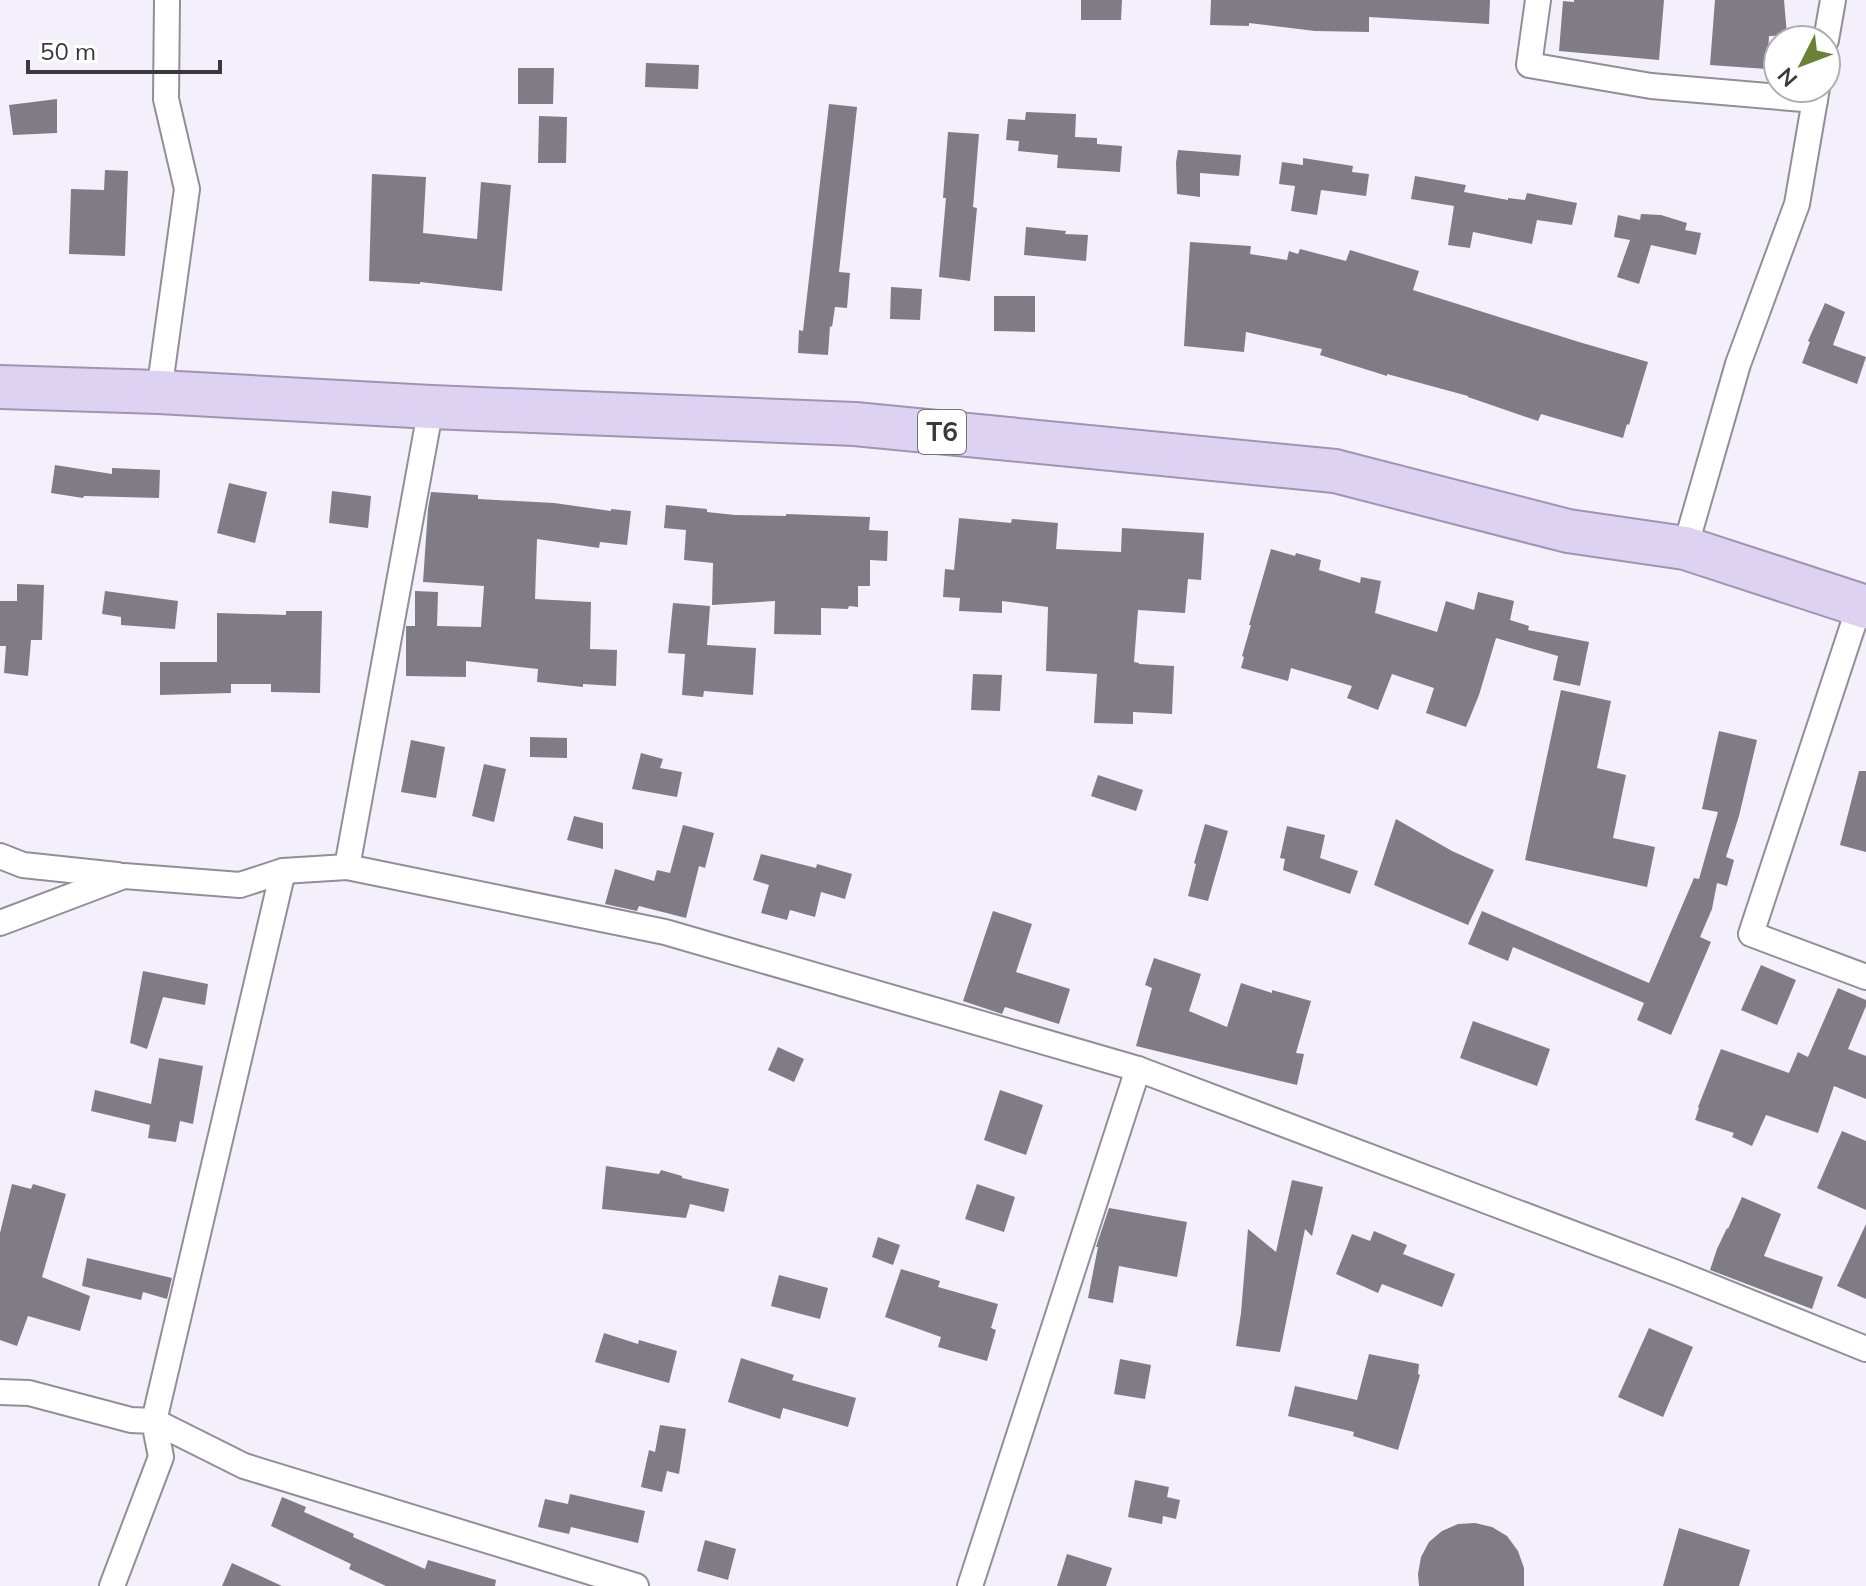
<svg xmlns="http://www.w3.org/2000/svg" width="1866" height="1586" viewBox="0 0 1866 1586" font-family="Mulish,sans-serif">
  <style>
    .building { fill: #7f7c85 }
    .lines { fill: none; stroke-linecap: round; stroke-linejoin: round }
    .minor-casing { stroke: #928e98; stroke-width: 28 }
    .trunk-casing { stroke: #9f94b1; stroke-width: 46 }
    .minor { stroke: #fff; stroke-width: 24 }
    .trunk { stroke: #ded2f3; stroke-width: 42 }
    .labels { text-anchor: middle; stroke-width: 8; stroke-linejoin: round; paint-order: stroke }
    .shield { fill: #fff; stroke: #747476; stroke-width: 2 }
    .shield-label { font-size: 26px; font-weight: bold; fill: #39383c }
  </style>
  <rect width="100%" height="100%" fill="#f4f0fb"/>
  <!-- building -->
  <g class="building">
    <path d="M1081 0H1122L1121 20H1081Z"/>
    <path d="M1211 0H1490L1489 24 1369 17V32L1315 31 1249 23V26L1210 25Z"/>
    <path d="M1574 0H1664L1659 60 1559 51 1563 1 1574 2Z"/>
    <path d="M1715 0H1784L1787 35 1769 36 1767 69 1710 65Z"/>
    <path d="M646 63 699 65 698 89 645 87Z"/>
    <path d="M518 68H554L553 104H518Z"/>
    <path d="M57 99V133L13 135 9 105Z"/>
    <path d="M829 104 857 107 839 272 850 273 847 308 835 307 832 327 830 326 828 355 798 353 799 330 803 331Z"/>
    <path d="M1026 112 1076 114 1075 137 1097 138V144L1122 146 1120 172 1057 168 1058 155 1018 151 1019 141 1006 140 1008 119 1025 120Z"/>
    <path d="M539 116 567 117 566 163H538Z"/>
    <path d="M948 132 979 134 973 207 977 208 970 281 939 277 946 198H943Z"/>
    <path d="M1178 150 1241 155 1239 176 1200 173V197L1177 194 1176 162Z"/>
    <path d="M1303 158 1353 166 1352 172 1369 174 1366 196 1321 190 1317 215 1291 211 1295 186 1279 184 1282 162 1303 165Z"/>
    <path d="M105 170 128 171 125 256 69 254 71 189 104 190Z"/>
    <path d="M372 174 426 177 423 233 477 239 481 182 511 185 502 291 420 282V284L369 281Z"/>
    <path d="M1415 176 1466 185 1464 192 1508 200V198L1525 200 1527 193 1577 203 1572 225 1537 220 1532 244 1473 232 1470 248 1448 245 1454 206 1411 199Z"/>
    <path d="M1641 214 1661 215 1687 223 1685 230 1701 233 1696 255 1651 245 1639 284 1617 277 1630 240 1614 237 1618 215 1640 220Z"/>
    <path d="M1026 227 1066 231 1065 234 1088 235 1086 261 1024 255Z"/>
    <path d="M1190 242 1251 246 1250 254 1287 260 1289 251 1298 254 1300 249 1346 261 1350 250 1419 271 1413 290 1579 342 1648 362 1629 425 1627 424 1623 438 1541 414 1538 421 1468 397V396L1387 374V376L1320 355 1322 349 1246 332 1244 352 1184 346Z"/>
    <path d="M891 287 922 289 920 320 890 319Z"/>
    <path d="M994 296H1035V332L994 331Z"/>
    <path d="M1825 303 1845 312 1833 345 1866 357 1857 384 1802 363 1810 342 1808 341Z"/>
    <path d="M55 465 112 474V468L160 470 159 498 84 496 83 498 51 493Z"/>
    <path d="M229 483 267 492 255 543 217 533Z"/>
    <path d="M332 491 371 496 368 528 329 523Z"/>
    <path d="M431 492 478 495V499L554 503 611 511V509L631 511 627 545 600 542 599 548 537 539 535 599 591 602 590 649 617 650 616 686 583 684V687L537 682 538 669 466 661V677L406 676V626H415V591L438 592 437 626 481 627 484 586 423 582 428 509Z"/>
    <path d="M666 505 707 509V512L735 515 786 516V514L870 517 869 530 888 531 887 561 870 560V586H858V607L849 606 848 609 821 608V635L774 634 775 601 712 605 713 563 684 560 686 530 664 528Z"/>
    <path d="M959 518 1011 523 1012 519 1058 523 1056 549 1121 552 1122 528 1204 533 1201 580 1188 579 1185 613 1138 610 1134 662 1139 663V664L1174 666 1172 714 1133 712V724L1094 723 1097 674 1046 671 1048 607 1002 601V613L959 611 960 598 943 597 945 569 954 570Z"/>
    <path d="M1271 549 1295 556 1296 553 1321 560 1319 570 1360 583 1361 577 1381 581 1375 613 1437 632 1446 601 1474 610 1478 592 1514 601 1510 620 1529 626 1528 630 1589 642 1580 686 1553 680 1558 656 1496 638 1479 695 1466 727 1426 713 1434 688 1392 674 1378 710 1347 698 1352 686 1291 668 1288 681 1241 668 1244 657 1242 656 1251 625H1249Z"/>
    <path d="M17 584 44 585 42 640H31L28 676 4 673 6 646H0V601H17Z"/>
    <path d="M105 591 178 601 175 629 121 625V617L102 614Z"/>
    <path d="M673 603 710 606 707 645 756 648 753 695 704 691 703 697 682 695 685 654 668 653Z"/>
    <path d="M286 611H322L320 693 271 692V684H231V693L160 695V662H217V613L286 615Z"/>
    <path d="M973 674 1002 675 1000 711 971 710Z"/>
    <path d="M1561 690 1611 701 1597 768 1626 775 1613 838 1655 847 1647 887 1525 860Z"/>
    <path d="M1719 731 1757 740 1739 816 1726 857 1734 860 1727 886 1717 883 1712 909 1700 937 1711 942 1671 1035 1637 1020 1644 1003 1513 947 1508 961 1468 944 1482 911 1649 983 1694 878 1699 879 1718 812 1702 809Z"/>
    <path d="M530 737 567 738V758L530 757Z"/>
    <path d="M411 740 445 747 436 798 401 792Z"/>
    <path d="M641 753 663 759 660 768 682 772 677 797 632 789Z"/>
    <path d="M484 764 506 769 494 822 472 816Z"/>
    <path d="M1859 771H1866V852L1840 845Z"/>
    <path d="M1098 775 1143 790 1136 811 1091 796Z"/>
    <path d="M574 816 603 823V849L567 840Z"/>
    <path d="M1396 819 1452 851 1494 870 1468 925 1374 885Z"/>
    <path d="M1205 824 1228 831 1208 901 1188 896 1196 864 1194 863Z"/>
    <path d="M683 825 714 833 705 868 699 866 686 918 639 906 637 911 605 904 615 869 654 881 657 870 670 873Z"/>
    <path d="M1287 826 1325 835 1320 858 1358 871 1350 894 1283 870 1285 859 1280 858Z"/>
    <path d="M761 854 816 868 817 864 852 874 845 899 821 892 815 917 790 910 787 920 761 913 769 885 753 880Z"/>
    <path d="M993 911 1032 924 1016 972 1070 989 1059 1024 1005 1007 1002 1014 963 1001Z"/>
    <path d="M1154 958 1201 974 1189 1011 1227 1027 1241 983 1272 993V990L1311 1001 1296 1053 1304 1054 1297 1085 1136 1046 1152 988 1145 985Z"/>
    <path d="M1761 965 1796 980 1777 1025 1741 1010Z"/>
    <path d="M143 971 208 984 205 1005 163 997 147 1049 130 1043Z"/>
    <path d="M1838 988 1866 1000V1006L1848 1049 1866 1056V1099L1834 1086 1818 1133 1766 1115 1752 1146 1732 1137 1734 1133 1695 1120 1699 1108 1698 1107 1721 1049 1789 1073 1798 1052 1808 1057Z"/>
    <path d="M1473 1021 1550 1049 1537 1086 1460 1058Z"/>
    <path d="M778 1047 804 1059 794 1082 768 1070Z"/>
    <path d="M159 1058 203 1066 193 1124 180 1121 176 1142 148 1138 150 1125 91 1111 95 1090 151 1104Z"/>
    <path d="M1000 1090 1043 1105 1026 1155 984 1140Z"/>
    <path d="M1842 1131 1866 1141V1210L1817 1188Z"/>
    <path d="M606 1166 659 1174 661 1170 682 1176V1178L729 1189 724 1212 690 1204 686 1218 602 1209Z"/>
    <path d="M1292 1180 1323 1187 1312 1236 1305 1229 1280 1352 1236 1346 1241 1313 1248 1229 1276 1252Z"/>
    <path d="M12 1184 31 1189 33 1184 66 1194 42 1277 90 1296 80 1331 28 1316 17 1346 0 1340V1233Z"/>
    <path d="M977 1184 1015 1197 1004 1232 965 1219Z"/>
    <path d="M1742 1197 1781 1214 1764 1256 1823 1277 1812 1309 1710 1270 1717 1249 1727 1228 1728 1229Z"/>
    <path d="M1109 1208 1187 1222 1177 1277 1119 1266 1113 1303 1088 1298 1098 1247H1096Z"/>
    <path d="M1866 1224V1299L1837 1286Z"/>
    <path d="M1374 1231 1407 1245 1403 1254 1455 1274 1442 1307 1382 1284 1378 1293 1336 1274 1352 1234 1370 1241Z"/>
    <path d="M878 1237 900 1245 893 1265 872 1257Z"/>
    <path d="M87 1258 172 1278 167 1299 143 1292 141 1300 82 1286Z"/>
    <path d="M901 1269 940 1281 938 1287 998 1304 991 1328 996 1330 987 1361 938 1347 941 1337 885 1317Z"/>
    <path d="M779 1275 828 1288 820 1319 771 1306Z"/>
    <path d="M1649 1328 1693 1347 1663 1417 1618 1397Z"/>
    <path d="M604 1333 638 1344 639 1340 677 1351 669 1383 595 1362Z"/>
    <path d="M1369 1354 1419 1364 1418 1374 1420 1375 1398 1450 1353 1436 1354 1432 1288 1416 1295 1386 1357 1400Z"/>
    <path d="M741 1358 794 1375 792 1380 856 1398 848 1427 783 1408 780 1419 728 1402Z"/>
    <path d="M1120 1359 1151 1365 1145 1399 1114 1394Z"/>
    <path d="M660 1425 686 1429 679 1474 667 1471 662 1492 641 1487 649 1450 655 1452Z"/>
    <path d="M1135 1480 1169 1487 1167 1497 1180 1500 1176 1519 1163 1516 1162 1524 1128 1517Z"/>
    <path d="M570 1494 645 1511 638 1543 571 1527 569 1534 538 1527 545 1499 568 1504Z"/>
    <path d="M282 1497 306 1507 304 1512 354 1534 353 1537 425 1569 428 1560 496 1580 495 1586H386L349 1569 351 1564 271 1526Z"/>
    <path d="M1475 1523 1492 1527 1507 1536 1518 1551 1524 1568V1586H1419L1418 1574 1421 1557 1429 1542 1442 1531 1458 1524Z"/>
    <path d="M1679 1528 1750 1550 1739 1586H1663Z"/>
    <path d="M705 1540 736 1549 728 1580 697 1571Z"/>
    <path d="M1067 1554 1112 1568 1106 1586H1057Z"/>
    <path d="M232 1563 282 1586H222Z"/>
  </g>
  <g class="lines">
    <!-- minor casing -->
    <g class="minor-casing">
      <g id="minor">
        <path d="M1538 0 1529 65 1651 86 1815 100"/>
        <path d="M1826 40 1833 0"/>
        <path d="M159 392 187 189 166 99 167 0"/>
        <path d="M1685 548 1738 364 1797 204 1817 88"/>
        <path d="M1860 604 1751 934 1866 977"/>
        <path d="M0 856 23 865 117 875"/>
        <path d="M347 867 431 407"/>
        <path d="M283 871 154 1421 244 1466 636 1586"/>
        <path d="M0 923 124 876 240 885 283 871 347 867 665 932 1138 1069 1677 1273 1866 1349"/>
        <path d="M0 1392 29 1393 131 1420 154 1421 161 1457 112 1586"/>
        <path d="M970 1586 1138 1069"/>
      </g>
    </g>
    <!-- trunk casing -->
    <g class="trunk-casing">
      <path id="trunk" d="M0 387 159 392 431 407 855 424 1335 471 1568 531 1685 548 1866 607"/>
    </g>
    <!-- minor -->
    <use href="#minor" class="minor"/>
    <!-- trunk -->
    <use href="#trunk" class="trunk"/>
  </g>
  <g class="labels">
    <!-- shield labels -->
    <rect class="shield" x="918" y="410" width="48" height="44" rx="6"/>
    <g class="shield-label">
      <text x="942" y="441">T6</text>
    </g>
  </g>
  <!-- north arrow -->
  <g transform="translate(1802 64) rotate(228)"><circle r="38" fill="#ffffff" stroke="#b0afb1" stroke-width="2"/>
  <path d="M0-6L14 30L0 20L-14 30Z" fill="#6c8133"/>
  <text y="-12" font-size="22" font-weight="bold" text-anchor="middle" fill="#39383c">N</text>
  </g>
  <!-- scale -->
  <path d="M28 60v12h192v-12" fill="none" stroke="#39383c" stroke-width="4"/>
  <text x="40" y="60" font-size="24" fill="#39383c" stroke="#ffffff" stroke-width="6" paint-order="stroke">50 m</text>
</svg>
